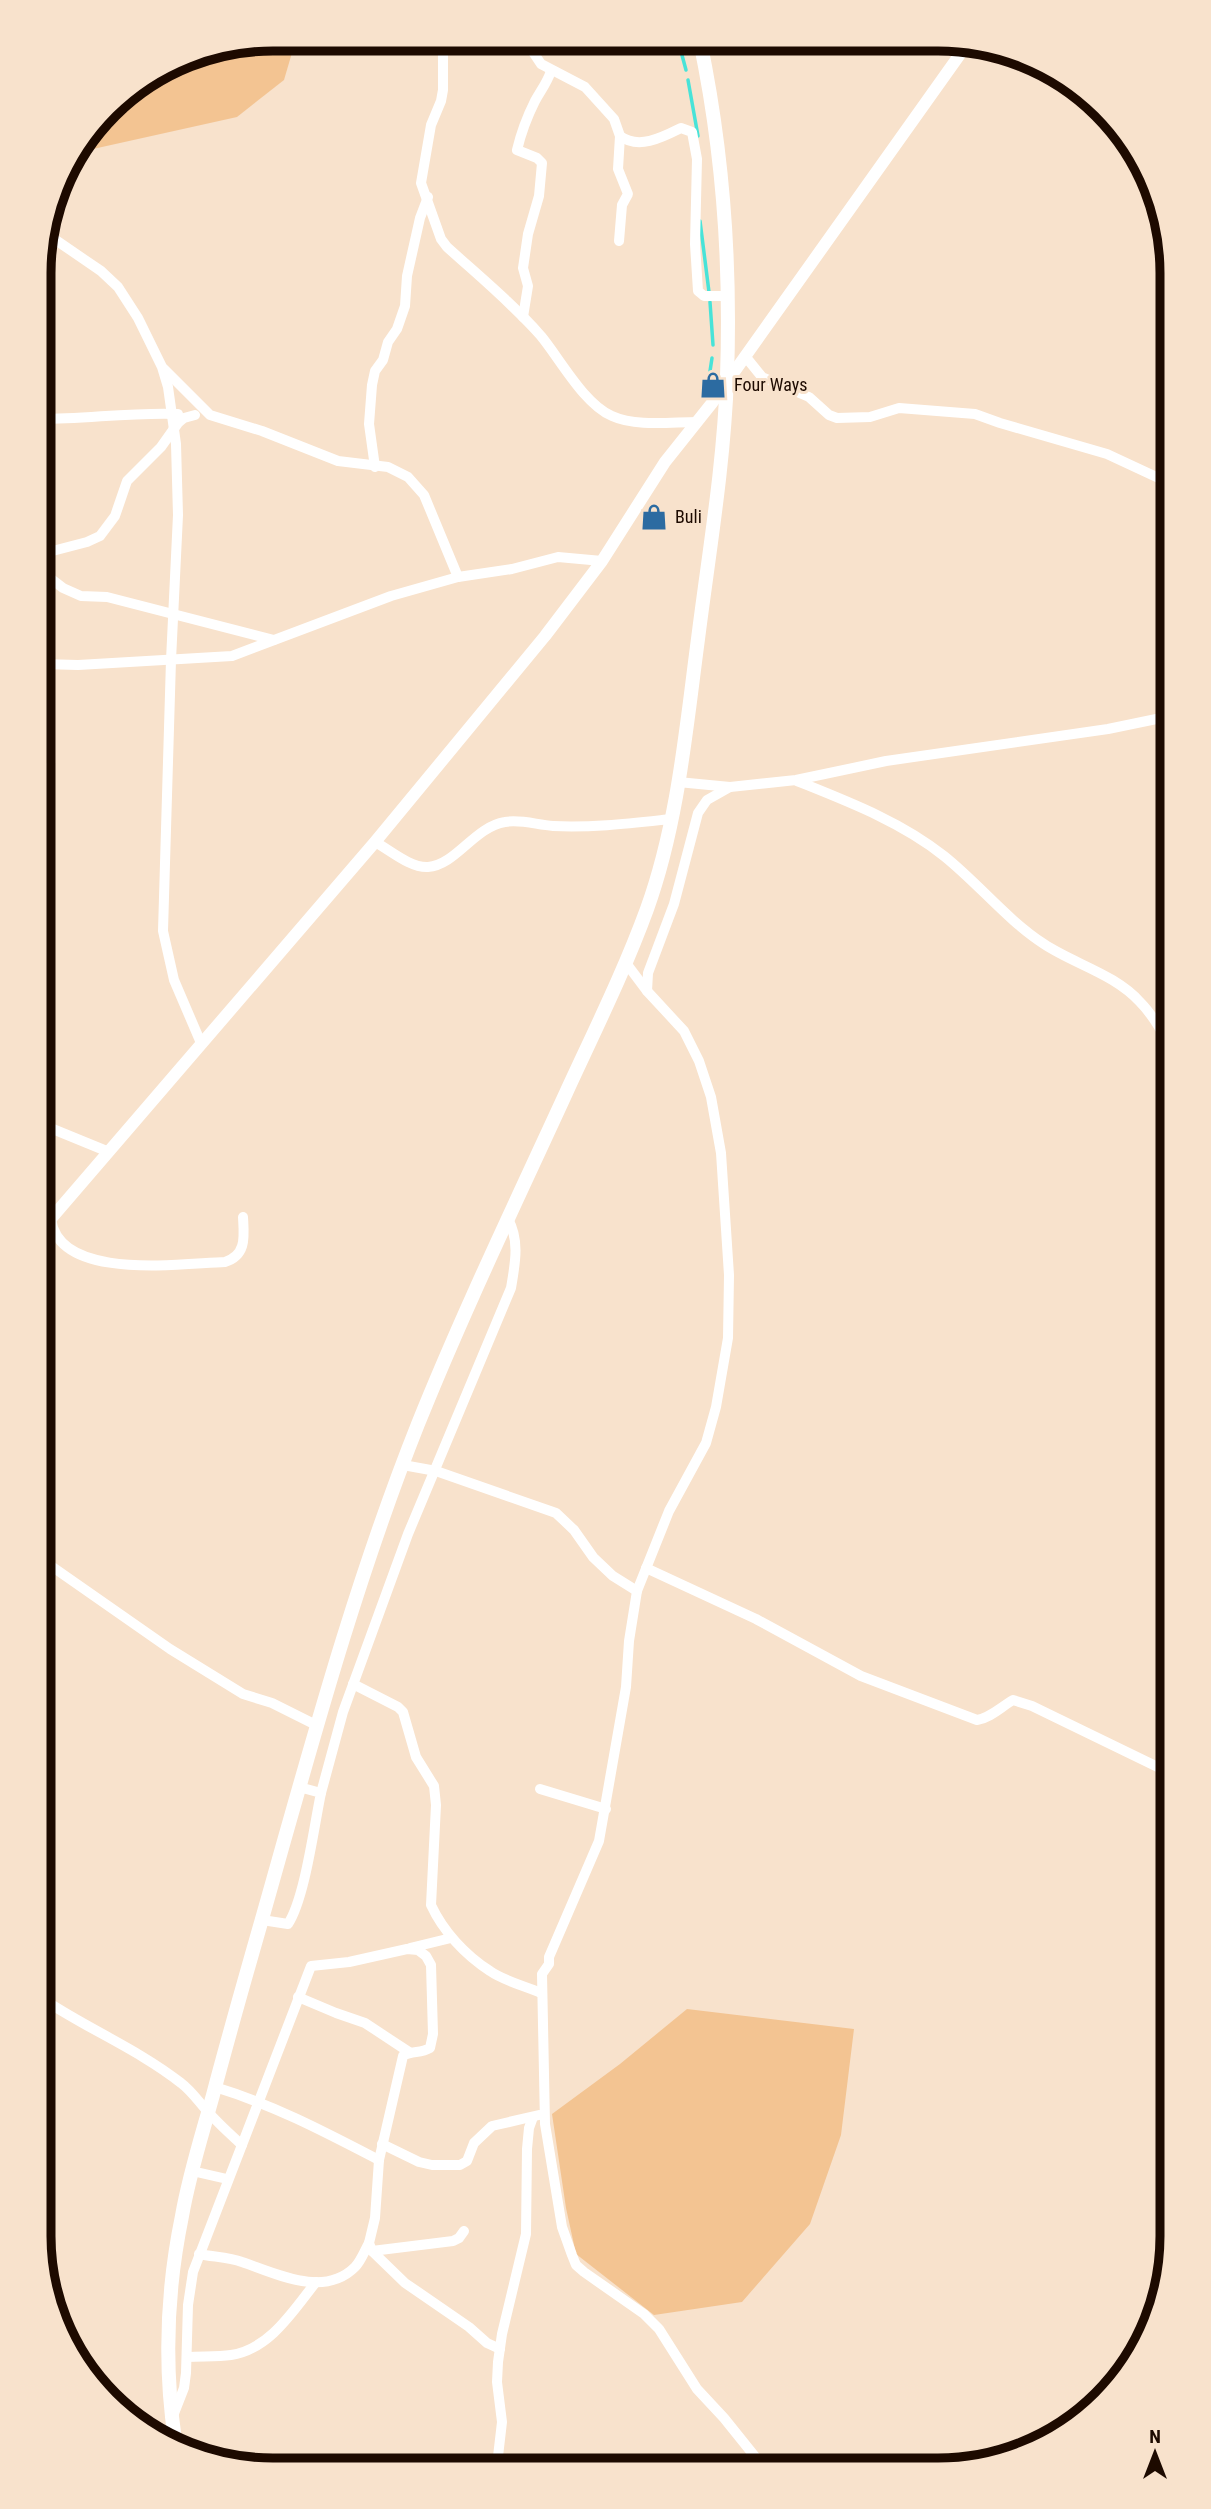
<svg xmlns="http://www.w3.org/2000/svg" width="1211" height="2509" viewBox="0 0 1211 2509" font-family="'Roboto Condensed',sans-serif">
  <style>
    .green { fill: #f3c492 }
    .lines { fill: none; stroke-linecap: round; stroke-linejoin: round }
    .stream { stroke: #48e3d8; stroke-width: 3.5 }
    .minor { stroke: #fff; stroke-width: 10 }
    .tertiary { stroke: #fff; stroke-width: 12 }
    .secondary { stroke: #fff; stroke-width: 14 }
    .labels { text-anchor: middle; stroke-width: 6; stroke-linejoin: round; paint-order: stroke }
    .poi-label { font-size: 18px; fill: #1d0a00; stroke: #f8e2cc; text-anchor: start }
    .rim { fill: none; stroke: #1d0a00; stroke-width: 9 }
  </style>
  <rect width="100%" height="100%" fill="#f8e2cc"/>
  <!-- green -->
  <g class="green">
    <path d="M273 39H296L284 80 237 117 75 153 118 97 183 56Z"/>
    <path d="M687 2009 854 2029 841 2135 810 2224 742 2302 654 2315 576 2254 566 2208 552 2114 620 2064Z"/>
  </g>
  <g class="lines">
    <!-- stream -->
    <g class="stream">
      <path d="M679 44 686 70"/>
      <path d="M688 80 698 136"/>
      <path d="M700 221 709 292"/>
      <path d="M710 302 713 345"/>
      <path d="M707 391 712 358"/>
    </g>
    <!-- minor -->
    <g class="minor">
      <path d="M443 40V90L441 101 431 125 421 183 441 239 447 247C479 276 513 304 541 336 560 359 584 404 612 416 636 427 671 422 697 422"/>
      <path d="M525 40 541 64 585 87 614 119 620 136 618 169 628 194 622 205 619 241"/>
      <path d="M620 136C639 150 663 137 681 128L692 132 697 159 695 244 698 291 704 296H728"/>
      <path d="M44 232 101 271 118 287 138 318 162 367 168 387 176 444 178 515 171 660 163 931 174 980 201 1043"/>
      <path d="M523 317 528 286 523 268 528 234 539 196 542 163 537 158 517 150C521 133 527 117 535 101 541 90 547 83 551 71"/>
      <path d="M745 356 762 377 809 397 829 415 837 418 870 417 899 408 975 414 1000 423 1107 454 1165 481"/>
      <path d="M164 369 210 415 262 431 338 461 388 467 408 477 424 495 458 577"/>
      <path d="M41 419C87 419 132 412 178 414"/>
      <path d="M375 467 369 424 372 385 375 371 383 360 388 342 397 329 405 306 407 276 420 218 428 197"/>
      <path d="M41 554 87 542 100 536 115 516 127 481 161 447 178 423 184 418 195 415"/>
      <path d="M41 571 63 588 81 596 107 597 274 640"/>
      <path d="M42 664 78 665 232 656 391 596 458 577 512 569 558 557 602 561"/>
      <path d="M797 781C847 801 902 822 944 856 979 884 1007 920 1044 944 1074 964 1115 974 1140 1002 1151 1013 1160 1028 1167 1041"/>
      <path d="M678 782 730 787 796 780 886 761 1108 729 1166 717"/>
      <path d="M375 842C390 850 410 868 428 867 456 865 474 827 505 822 521 819 537 825 553 826 592 828 633 823 671 819"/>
      <path d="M626 963 647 991 684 1031 699 1061 711 1097 721 1153 729 1275 728 1338 716 1407 706 1443 669 1511 637 1591 629 1641 626 1687 599 1841 549 1957V1964L542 1974 545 2124 562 2227 572 2255 576 2265 584 2272 644 2314 659 2329 697 2389 724 2418 761 2464"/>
      <path d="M647 991 648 973 674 904 698 813 707 800 730 787"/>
      <path d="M43 1125 109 1152"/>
      <path d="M51 1219C59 1282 183 1263 225 1262 247 1255 244 1236 243 1217"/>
      <path d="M403 1465 436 1471 556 1513 574 1530 593 1557 613 1576 637 1591"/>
      <path d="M44 1561 170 1649 243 1694 272 1703 316 1725"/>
      <path d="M646 1568 756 1619 861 1676 977 1720C990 1718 1001 1707 1013 1700L1032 1706 1170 1773"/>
      <path d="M353 1684 398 1707 403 1712 416 1757 434 1786 436 1805 431 1905C443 1931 465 1955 490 1971 504 1981 525 1986 541 1993"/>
      <path d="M540 1789 606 1809"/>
      <path d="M321 1793 343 1712 408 1534 511 1288C515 1264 520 1241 508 1219"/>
      <path d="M262 1920 288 1924C305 1898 314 1826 321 1793L299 1787"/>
      <path d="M410 1948 451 1938"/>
      <path d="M298 1997 336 2013 365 2023 409 2052"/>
      <path d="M46 2001C90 2030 139 2050 181 2083 193 2092 200 2104 210 2114 220 2125 231 2135 242 2145"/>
      <path d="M215 2087C274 2105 325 2132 379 2160"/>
      <path d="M382 2144 419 2162 432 2165H460L467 2161 474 2143 492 2126 539 2115"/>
      <path d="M192 2171 227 2179"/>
      <path d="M372 2251 453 2241 459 2238 464 2231"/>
      <path d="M199 2254C213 2257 229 2257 242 2262 277 2274 324 2298 355 2267 361 2261 365 2250 369 2243"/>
      <path d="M187 2357C202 2356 217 2357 231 2355 270 2349 293 2311 316 2282"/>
      <path d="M173 2416 184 2388 186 2373 188 2305 193 2272 311 1966 349 1962 407 1949 418 1950 426 1956 431 1965 433 2034 430 2048C420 2054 412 2050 403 2056L379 2160 375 2218 369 2243 372 2251 405 2283 469 2327 487 2343 500 2349"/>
      <path d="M497 2465 502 2422 497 2382 498 2362 502 2334 526 2234 527 2149 529 2128 533 2117"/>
    </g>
    <!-- tertiary -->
    <path class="tertiary" d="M43 1228 375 842 545 636 602 561 665 462 712 403 968 43"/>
    <!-- secondary -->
    <path class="secondary" d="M175 2440C164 2366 167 2289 182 2216 189 2175 202 2135 213 2095 228 2038 244 1982 260 1926 308 1757 353 1587 418 1424 463 1312 516 1202 566 1093 594 1032 624 972 647 909 678 823 686 729 698 639 709 552 724 465 727 377 731 265 723 151 700 41"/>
  </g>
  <!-- icons -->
  <defs>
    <g id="shop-bare" transform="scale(2.1)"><path d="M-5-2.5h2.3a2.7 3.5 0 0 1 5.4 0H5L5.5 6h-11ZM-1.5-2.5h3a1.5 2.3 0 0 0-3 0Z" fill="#2c6ba1" stroke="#f8e2cc" stroke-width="2.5" paint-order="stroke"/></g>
  </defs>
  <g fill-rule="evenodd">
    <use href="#shop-bare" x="713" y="385"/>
    <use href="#shop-bare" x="654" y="517"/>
  </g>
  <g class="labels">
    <!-- poi labels -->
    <g class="poi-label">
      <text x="734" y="391">Four Ways</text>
      <text x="675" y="523">Buli</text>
    </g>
  </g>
  <!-- crop -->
  <path d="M0 0H1211V2509H0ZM273 51H938A222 222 0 0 1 1160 273V2236A222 222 0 0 1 938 2458H273A222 222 0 0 1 51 2236V273A222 222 0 0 1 273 51Z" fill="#f8e2cc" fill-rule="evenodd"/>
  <path class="rim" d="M273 51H938A222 222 0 0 1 1160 273V2236A222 222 0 0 1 938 2458H273A222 222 0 0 1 51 2236V273A222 222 0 0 1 273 51Z"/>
  <!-- north arrow -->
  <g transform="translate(1155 2453)" stroke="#f8e2cc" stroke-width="5" paint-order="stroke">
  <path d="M0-5L12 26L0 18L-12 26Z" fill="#1d0a00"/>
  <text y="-10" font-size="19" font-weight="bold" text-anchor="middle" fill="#1d0a00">N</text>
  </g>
</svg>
